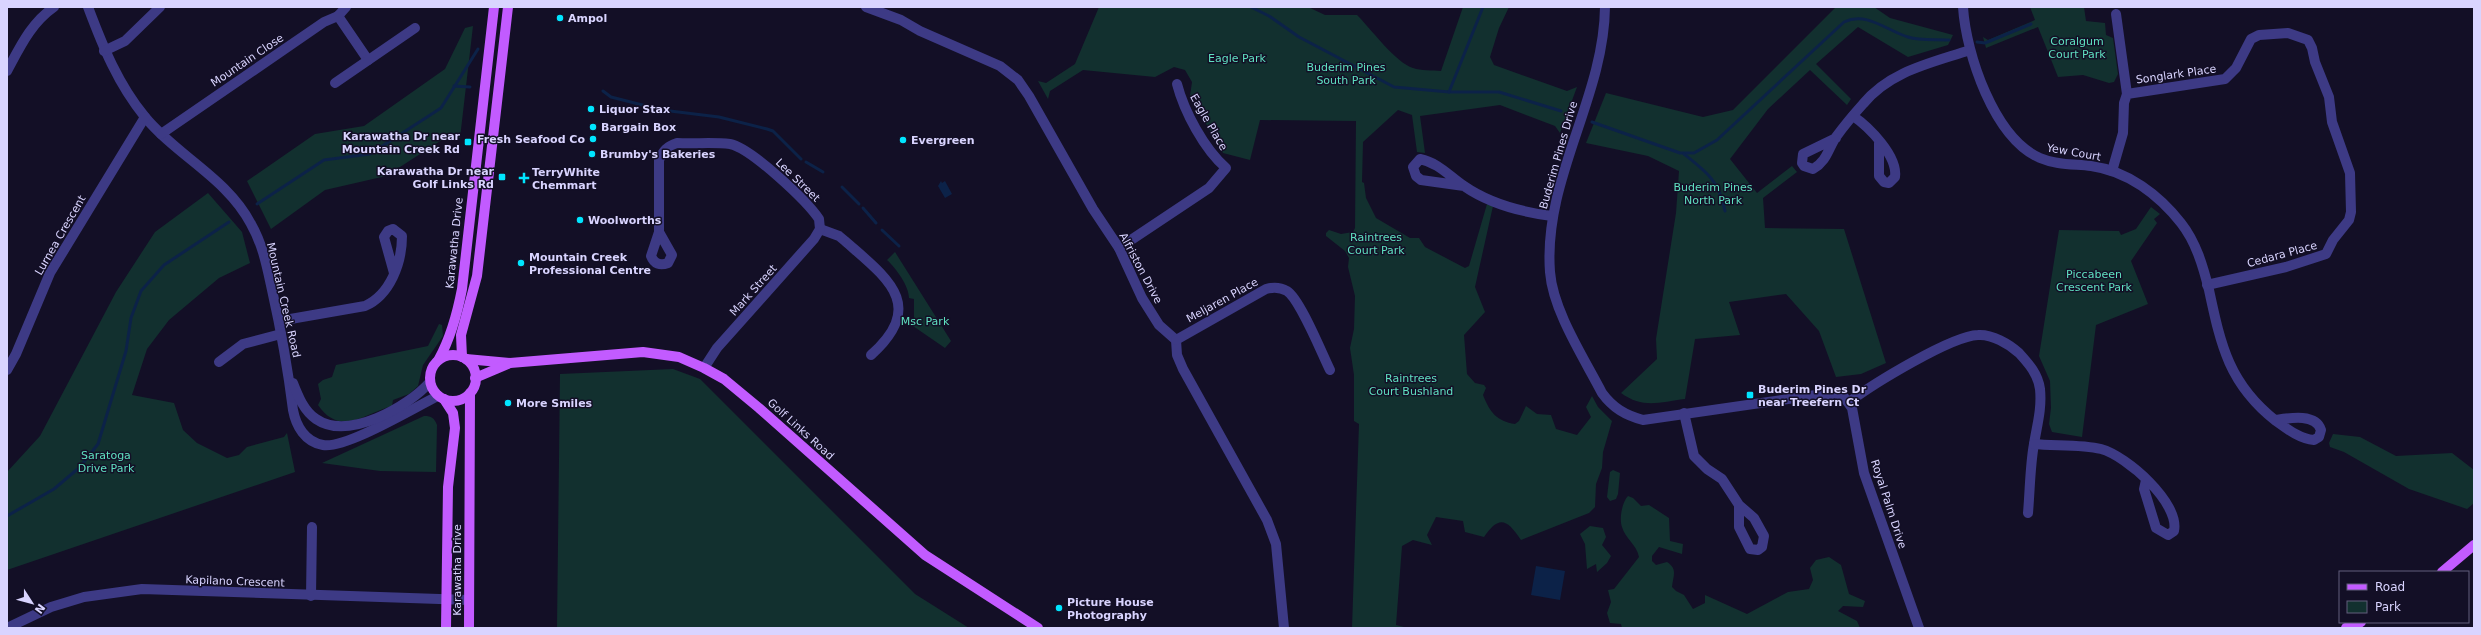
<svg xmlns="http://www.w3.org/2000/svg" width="2481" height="635" viewBox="0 0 2481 635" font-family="'DejaVu Sans',sans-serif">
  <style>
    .green { fill: #12302f }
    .water { fill: #0c2248 }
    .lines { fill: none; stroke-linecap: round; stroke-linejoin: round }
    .stream { stroke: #0c2248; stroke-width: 3 }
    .minor { stroke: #3d3a85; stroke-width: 10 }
    .major { stroke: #c25bff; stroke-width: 10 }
    .poi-dot { fill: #00e5ff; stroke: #130f26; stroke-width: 1.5 }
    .labels { text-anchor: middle; stroke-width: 3; stroke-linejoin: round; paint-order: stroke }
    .poi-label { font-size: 11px; font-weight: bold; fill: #d9d4ff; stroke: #130f26; text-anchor: start }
    .park-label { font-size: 11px; fill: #5fe0c0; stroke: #130f26 }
    .street-label { font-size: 11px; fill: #d9d4ff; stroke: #130f26 }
  </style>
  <rect width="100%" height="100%" fill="#130f26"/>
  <!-- green -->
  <g class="green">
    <path d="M1099 7H1308L1325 15H1357C1371 29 1396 63 1413 68 1421 71 1432 70 1441 71L1463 7H1509L1499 28 1490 57 1494 65 1567 91 1577 87 1560 133 1555 126 1500 105 1420 116 1425 153 1417 152 1412 115 1398 110 1363 142 1362 182 1364 183 1366 198 1376 218 1410 238H1419L1425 247 1465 268 1469 266 1487 204 1493 206 1475 287 1485 312 1464 335 1467 374 1475 383 1484 385 1486 388 1483 395C1490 413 1497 421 1515 424L1519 421 1526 406 1537 414 1551 415 1556 429 1577 435 1591 417 1586 407 1592 396 1598 407 1612 421 1603 452 1602 468 1596 484 1595 507 1589 513 1521 540C1507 519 1499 515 1484 537L1465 532 1463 521 1436 517 1427 535 1432 545 1413 540 1402 546 1396 625 1408 628H1352L1359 424 1354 421V375L1350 348 1354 329 1355 296 1348 267 1349 258 1345 251 1326 236V233L1329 230 1341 234 1353 232 1355 228 1356 121 1260 120 1250 160 1223 153 1190 96 1192 82 1185 70 1174 67 1155 77 1083 70 1050 91 1048 99 1038 81 1046 83 1075 64Z"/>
    <path d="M1836 7H1874L1890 18 1953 35 1948 45 1908 57 1858 27 1816 64 1851 99 1847 105 1810 70 1768 109 1730 159 1757 193 1792 166 1797 172 1763 198 1765 228 1844 229 1886 363 1861 374 1836 377 1819 331 1786 294 1729 302 1740 335 1695 339 1685 399C1660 402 1643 409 1621 393L1657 359 1656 339 1676 213 1679 171 1648 156 1586 143 1606 93 1703 117 1733 110Z"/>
    <path d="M2030 7H2084L2086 21 2105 23 2106 35 2113 38 2118 74 2114 82 2109 83 2083 75 2058 77 2038 27 1986 48 1983 37 1988 40 2035 20Z"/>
    <path d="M473 26 460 138 448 136 386 176 325 190 271 229 247 181 315 134 364 126 445 69 465 28Z"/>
    <path d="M208 193 242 232 250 263 219 278 169 320 147 349 132 395 174 403 183 430 197 443 227 458 239 455 247 447 284 437 287 433 295 472 7 570V472L40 436 116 292 155 232Z"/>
    <path d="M2151 207 2160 214 2154 219 2157 223 2131 261 2148 304 2096 325 2082 437 2052 432 2049 424 2051 408 2050 381 2039 356 2059 230 2119 231 2121 235 2136 229Z"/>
    <path d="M895 252 951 341 945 348 913 326 907 325 908 319H914V299L909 298C909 286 896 268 887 260Z"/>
    <path d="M439 324 442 325 443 336 423 365 418 386 409 394 393 400 392 406C364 414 340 437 318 405L321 399 318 384 323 380 332 377 336 365 428 346Z"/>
    <path d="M673 369 700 379 915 594 969 628H557L560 374Z"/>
    <path d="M424 416C432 416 434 418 437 425L436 472 380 471 322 463Z"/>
    <path d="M2333 434 2360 437 2396 456 2452 453 2474 470V503L2467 509 2409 489 2344 452 2330 447 2329 443Z"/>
    <path d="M1613 470 1620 473 1618 494 1616 499 1610 501 1607 497 1610 472Z"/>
    <path d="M1628 496 1633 498 1641 506 1649 505 1669 518 1670 541 1683 544 1682 554 1659 547 1652 556V561L1656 565 1667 562C1678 569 1673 576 1672 587L1676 591 1684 595 1693 609 1705 603V595L1747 614 1788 592 1809 589 1813 580 1810 568 1816 560 1829 557 1841 565 1849 594 1865 601 1863 607 1843 606 1838 611 1857 621 1860 628H1622L1621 624 1610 623 1607 613 1611 602 1608 590 1614 589 1639 557C1637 545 1625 538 1622 527 1619 519 1622 502 1628 496Z"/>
    <path d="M1590 526 1603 528 1606 537 1602 545 1611 556 1607 563 1597 572 1596 564 1587 569 1585 544 1580 534Z"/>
  </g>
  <!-- water -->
  <g class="water">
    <path d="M941 181 942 183 945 181 952 194 945 198 938 186Z"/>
    <path d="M1536 566 1565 571 1560 600 1531 595Z"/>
  </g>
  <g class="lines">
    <!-- stream -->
    <g class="stream">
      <path d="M1251 7 1269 16 1299 37 1394 87 1449 92H1499L1561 111"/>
      <path d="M1977 42 1985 43 2031 24"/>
      <path d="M454 86 470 87"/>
      <path d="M603 91 611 97 662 110 719 117 767 129 773 131 801 159"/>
      <path d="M1449 92 1483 7"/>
      <path d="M1592 122 1680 153H1694L1717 140 1844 22C1867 11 1887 31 1908 37 1920 41 1936 39 1949 40"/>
      <path d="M1684 154C1707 172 1719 181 1725 211"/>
      <path d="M806 162 823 172"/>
      <path d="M842 187 859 204"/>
      <path d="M257 204 324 160 370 154 441 108 478 49"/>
      <path d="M863 208 876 223"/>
      <path d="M882 230 899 246"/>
      <path d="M7 516 54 489 80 467 98 444 126 351 131 318 141 291 164 265 229 222"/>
    </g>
    <!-- minor -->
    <g class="minor">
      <path d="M88 7C103 47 118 84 145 117 177 156 227 178 251 224 263 245 267 267 272 290 281 330 288 370 293 410 296 426 305 442 323 445 346 449 415 407 438 396"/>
      <path d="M866 7 901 20 920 31 1000 66 1018 80 1029 96 1093 209 1119 248 1142 298 1159 325 1176 340 1177 355 1183 369 1267 520 1276 544 1284 628"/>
      <path d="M1605 7C1604 98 1543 179 1550 272 1553 311 1584 358 1602 393 1613 408 1625 415 1643 420L1816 395 1828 394 1844 397 1852 408 1864 473 1919 628"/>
      <path d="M1963 7C1966 54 1994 138 2040 158 2056 165 2074 164 2091 166 2128 171 2159 195 2181 223 2196 242 2203 266 2209 290 2221 346 2229 384 2276 421 2287 429 2300 439 2314 440L2319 437 2321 430C2316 413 2289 418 2276 420"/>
      <path d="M2116 14 2127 94"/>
      <path d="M338 16 368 60"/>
      <path d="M104 51 125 41 160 7"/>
      <path d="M7 71C20 47 31 23 54 7"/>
      <path d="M335 83 415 28"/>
      <path d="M1853 116C1869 127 1898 156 1895 177L1889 183 1884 182 1879 176V143"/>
      <path d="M161 134 324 22 338 16 346 7"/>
      <path d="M1836 138 1803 154 1802 163 1804 166 1813 169C1827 161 1828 149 1836 137 1844 126 1854 114 1863 104 1890 71 1931 63 1970 50"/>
      <path d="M2112 171 2123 133 2124 103 2127 94 2225 79 2236 68 2251 39 2259 35 2288 33 2308 40 2312 48 2315 62 2329 97 2332 122 2350 173 2351 212 2349 220 2333 240 2326 254 2286 267 2207 285"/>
      <path d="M1464 186 1421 180 1416 176 1413 167 1420 159C1439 163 1449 176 1464 186 1490 204 1521 212 1552 216"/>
      <path d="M820 229 839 236 845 241C887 278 927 305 871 355"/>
      <path d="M659 232V160C663 151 667 146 677 143 694 144 713 142 730 144 751 148 807 201 819 219L820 229 814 239 717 348 704 368"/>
      <path d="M659 232 672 255 668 263C660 266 654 264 651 256Z"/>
      <path d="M1119 248 1209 188 1226 168C1204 149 1184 111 1177 84"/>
      <path d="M279 321 365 306C390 295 402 263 402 236L393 229 388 231 384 237 394 273"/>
      <path d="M1176 340 1266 289C1273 287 1280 287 1287 291 1300 299 1322 354 1330 370"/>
      <path d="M219 362 243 344 281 334"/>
      <path d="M7 370 16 354 50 273 145 117"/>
      <path d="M293 383C298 396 304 411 316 419 348 441 408 407 430 382"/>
      <path d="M1849 402C1873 384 1951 336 1978 335 1992 334 2009 344 2019 353 2029 364 2038 374 2040 389 2042 409 2037 425 2034 444 2030 466 2030 490 2028 513"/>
      <path d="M1684 413 1694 456 1707 469 1722 479 1739 505 1754 518 1764 536 1762 547 1758 550 1750 549 1739 527V505"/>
      <path d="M2034 444C2054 446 2082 444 2101 449 2127 456 2180 503 2174 531L2168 535 2156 528 2144 489 2146 480"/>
      <path d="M311 596 312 527"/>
      <path d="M7 628 51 607 84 597 142 589 469 600"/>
    </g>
    <!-- major -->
    <g class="major">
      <circle cx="453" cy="378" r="23"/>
      <path d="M462 357 461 335 477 276 508 7"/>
      <path d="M439 359C451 337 457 315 462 289L494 7"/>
      <path d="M466 359 510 363 643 352 679 357 704 368 724 379 759 408 925 555 1038 628"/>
      <path d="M475 378 508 364"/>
      <path d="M444 399 453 413 455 428 448 487 446 628"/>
      <path d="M2442 572 2474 545"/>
      <path d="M469 628 470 393"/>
      <path d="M2346 628 2361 622"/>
    </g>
  </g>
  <!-- markers -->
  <g class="poi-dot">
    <circle cx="560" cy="18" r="4"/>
    <circle cx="591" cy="109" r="4"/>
    <circle cx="593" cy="127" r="4"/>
    <circle cx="593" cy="139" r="4"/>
    <circle cx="903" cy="140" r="4"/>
    <rect x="464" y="138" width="8" height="8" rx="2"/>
    <circle cx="592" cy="154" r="4"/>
    <rect x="498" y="173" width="8" height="8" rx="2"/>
    <path d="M522 172h4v4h4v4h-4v4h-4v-4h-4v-4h4z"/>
    <circle cx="580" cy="220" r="4"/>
    <circle cx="521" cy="263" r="4"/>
    <rect x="1746" y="391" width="8" height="8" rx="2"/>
    <circle cx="508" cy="403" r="4"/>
    <circle cx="1059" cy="608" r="4"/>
  </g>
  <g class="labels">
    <!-- poi labels -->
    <g class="poi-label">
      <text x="568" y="22">Ampol</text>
      <text x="599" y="113">Liquor Stax</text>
      <text x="601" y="131">Bargain Box</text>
      <text x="460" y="140" text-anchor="end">Karawatha Dr near<tspan x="460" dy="13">Mountain Creek Rd</tspan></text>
      <text x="585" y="143" text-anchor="end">Fresh Seafood Co</text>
      <text x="911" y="144">Evergreen</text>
      <text x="600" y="158">Brumby's Bakeries</text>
      <text x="494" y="175" text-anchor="end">Karawatha Dr near<tspan x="494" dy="13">Golf Links Rd</tspan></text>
      <text x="532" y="176">TerryWhite<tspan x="532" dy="13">Chemmart</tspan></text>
      <text x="588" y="224">Woolworths</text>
      <text x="529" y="261">Mountain Creek<tspan x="529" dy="13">Professional Centre</tspan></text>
      <text x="1758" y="393">Buderim Pines Dr<tspan x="1758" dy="13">near Treefern Ct</tspan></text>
      <text x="516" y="407">More Smiles</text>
      <text x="1067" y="606">Picture House<tspan x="1067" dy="13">Photography</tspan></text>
    </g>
    <!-- park labels -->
    <g class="park-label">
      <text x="2077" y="45">Coralgum<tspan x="2077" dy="13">Court Park</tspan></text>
      <text x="1237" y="62">Eagle Park</text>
      <text x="1346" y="71">Buderim Pines<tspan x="1346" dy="13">South Park</tspan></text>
      <text x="1713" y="191">Buderim Pines<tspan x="1713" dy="13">North Park</tspan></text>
      <text x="1376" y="241">Raintrees<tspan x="1376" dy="13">Court Park</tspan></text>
      <text x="2094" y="278">Piccabeen<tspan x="2094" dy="13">Crescent Park</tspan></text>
      <text x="925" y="325">Msc Park</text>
      <text x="1411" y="382">Raintrees<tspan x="1411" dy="13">Court Bushland</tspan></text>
      <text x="106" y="459">Saratoga<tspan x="106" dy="13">Drive Park</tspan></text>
    </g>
    <!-- street labels -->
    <g class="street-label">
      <text transform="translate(247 60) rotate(-34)" y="4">Mountain Close</text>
      <text transform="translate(2176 74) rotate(-8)" y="4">Songlark Place</text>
      <text transform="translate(1209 122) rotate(60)" y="4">Eagle Place</text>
      <text transform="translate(2074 152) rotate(10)" y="4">Yew Court</text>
      <text transform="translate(1558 155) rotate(-74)" y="4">Buderim Pines Drive</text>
      <text transform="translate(798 180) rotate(44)" y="4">Lee Street</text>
      <text transform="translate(60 235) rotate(-60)" y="4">Lurnea Crescent</text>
      <text transform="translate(454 243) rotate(-84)" y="4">Karawatha Drive</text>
      <text transform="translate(2282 254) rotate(-15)" y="4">Cedara Place</text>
      <text transform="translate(1141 268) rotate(62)" y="4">Alfriston Drive</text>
      <text transform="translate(753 290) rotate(-48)" y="4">Mark Street</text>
      <text transform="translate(284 300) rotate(77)" y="4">Mountain Creek Road</text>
      <text transform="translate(1222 300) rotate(-29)" y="4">Meljaren Place</text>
      <text transform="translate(801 429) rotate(42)" y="4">Golf Links Road</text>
      <text transform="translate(1889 504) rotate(72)" y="4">Royal Palm Drive</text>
      <text transform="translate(457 570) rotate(-90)" y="4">Karawatha Drive</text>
      <text transform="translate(235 581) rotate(2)" y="4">Kapilano Crescent</text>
    </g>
  </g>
  <!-- border -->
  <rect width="2481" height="635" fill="none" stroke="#d9d4ff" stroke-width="16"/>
  <!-- legend -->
  <rect x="2339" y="571" width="130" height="52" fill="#130f26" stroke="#625e7d"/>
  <rect x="2347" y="584" width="20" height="6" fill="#c25bff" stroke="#625e7d"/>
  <text x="2375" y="591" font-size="12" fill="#d9d4ff">Road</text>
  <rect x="2347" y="601" width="20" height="12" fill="#12302f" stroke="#625e7d"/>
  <text x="2375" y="611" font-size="12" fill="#d9d4ff">Park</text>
  <!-- north arrow -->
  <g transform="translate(32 603) rotate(126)" stroke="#130f26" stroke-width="3" paint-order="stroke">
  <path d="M0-3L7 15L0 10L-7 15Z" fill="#d9d4ff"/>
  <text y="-6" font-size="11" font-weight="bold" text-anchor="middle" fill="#d9d4ff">N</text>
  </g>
</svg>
